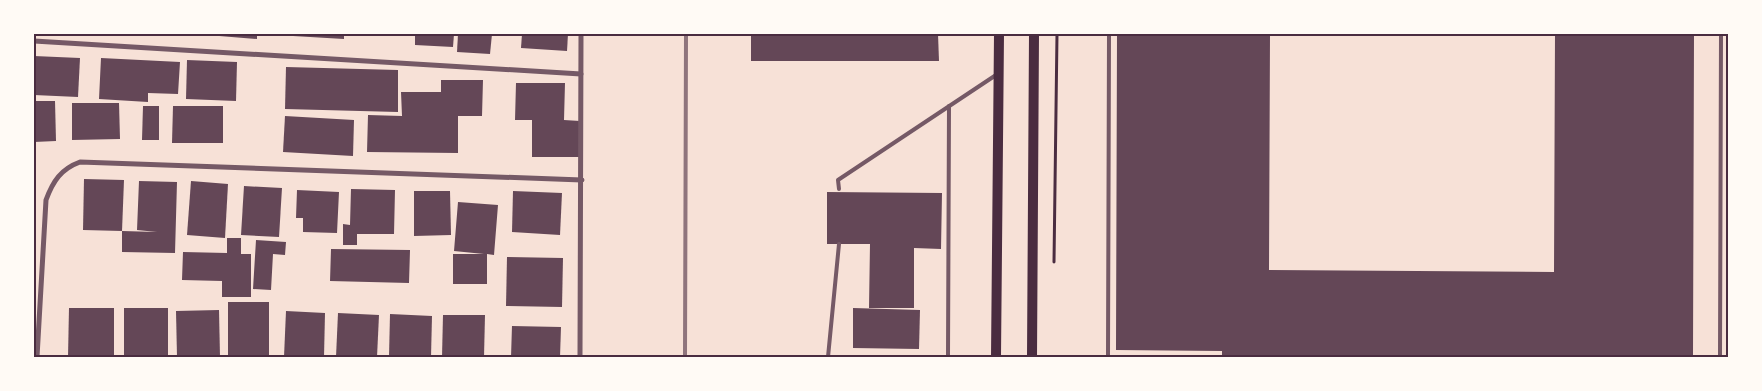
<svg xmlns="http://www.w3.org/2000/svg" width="1762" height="391" viewBox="0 0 1762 391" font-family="'Open Sans',sans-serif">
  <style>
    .building { fill: #644757 }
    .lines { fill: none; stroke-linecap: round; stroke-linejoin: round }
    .path { stroke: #4a2c40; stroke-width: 3 }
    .service { stroke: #755966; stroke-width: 4 }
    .minor { stroke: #755966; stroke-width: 5 }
    .secondary { stroke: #4a2c40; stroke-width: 10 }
    .rail { stroke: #8f747c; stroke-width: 4 }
    .neatline { fill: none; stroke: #4a2c40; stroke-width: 2 }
  </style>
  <rect width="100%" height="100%" fill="#f7e1d7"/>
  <!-- building -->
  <g class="building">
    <path d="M207 34H257V39L207 35Z"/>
    <path d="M293 34H344V39L293 36Z"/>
    <path d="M415 34H454L453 47 415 45Z"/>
    <path d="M458 34H492L490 54 457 52Z"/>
    <path d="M522 34H568L567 51 521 48Z"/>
    <path d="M751 34H938L939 61H751Z"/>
    <path d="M1117 34H1270L1269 270 1554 272 1555 34H1694L1693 357H1222V351L1116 350Z"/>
    <path d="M34 56 80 58 78 97 34 95Z"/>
    <path d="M101 58 180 62 178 94 148 93V102L99 99Z"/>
    <path d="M187 60 237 62 236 101 186 99Z"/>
    <path d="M286 67 398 70V112L285 109Z"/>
    <path d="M441 80H483L482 116H458V153L367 152 368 115 402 116 401 92H441Z"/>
    <path d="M516 83H565L564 120 580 121 579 157H532V120H515Z"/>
    <path d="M34 101H55L56 141 34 142Z"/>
    <path d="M72 103H119L120 139 72 140Z"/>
    <path d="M143 106H159V140H142Z"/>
    <path d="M173 106H223V143H172Z"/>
    <path d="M285 116 354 120 353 156 283 152Z"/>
    <path d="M84 179 124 180 122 231 83 230Z"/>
    <path d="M139 181 177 182 175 253 122 252V231L157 232 137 230Z"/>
    <path d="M191 181 228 184 225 238 187 235Z"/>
    <path d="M244 186 282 188 279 237 241 235Z"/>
    <path d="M351 189 395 190 394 234H357V245H343V224L350 225Z"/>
    <path d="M297 190 339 192 337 233 303 232V218H296Z"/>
    <path d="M414 191H450L451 235 414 236Z"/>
    <path d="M513 191 562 193 560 235 512 232Z"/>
    <path d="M827 192 942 193 941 249 914 248V308H869L870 244H827Z"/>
    <path d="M458 202 498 205 494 255 487 254V284H453V254H484L454 251Z"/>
    <path d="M227 238H241V254H251V297H222V281L182 280 183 252 227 253Z"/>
    <path d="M256 240 286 242 285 255 273 254 271 290 253 289Z"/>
    <path d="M331 249 410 250 409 283 330 281Z"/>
    <path d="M507 257 563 258 562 307 506 306Z"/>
    <rect x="228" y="302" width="41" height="55"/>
    <path d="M69 308H114V357H68Z"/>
    <rect x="124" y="308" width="44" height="49"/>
    <path d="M853 308 920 310 919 349 853 348Z"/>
    <path d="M219 310 220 357H177L176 311Z"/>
    <path d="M286 311 325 313 324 357H284Z"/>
    <path d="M338 313 379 315 377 357H336Z"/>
    <path d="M390 314 432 316 431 357H389Z"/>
    <path d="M443 315H485L484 357H442Z"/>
    <path d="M512 326 561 327 560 357H511Z"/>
  </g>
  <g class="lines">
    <!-- path -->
    <path class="path" d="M1054 262 1057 34"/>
    <!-- service -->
    <g class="service">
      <path d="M839 189 838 180 996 75"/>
      <path d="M828 357 839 244"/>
      <path d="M948 357 949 106"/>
      <path d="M1108 357 1109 34"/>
      <path d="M1720 357 1721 34"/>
    </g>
    <!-- minor -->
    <g class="minor">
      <path d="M34 41 581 74"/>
      <path d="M37 357 46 200C53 181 61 169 80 162L582 180"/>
      <path d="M580 357 581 34"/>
    </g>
    <!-- secondary -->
    <g class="secondary">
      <path d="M996 357 999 34"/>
      <path d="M1032 357 1034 34"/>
    </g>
    <!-- rail -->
    <path class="rail" d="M685 357 686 34"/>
  </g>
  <!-- border -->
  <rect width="1762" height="391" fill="none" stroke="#fffaf5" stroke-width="70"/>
  <rect x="35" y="35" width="1692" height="321" class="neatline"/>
</svg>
